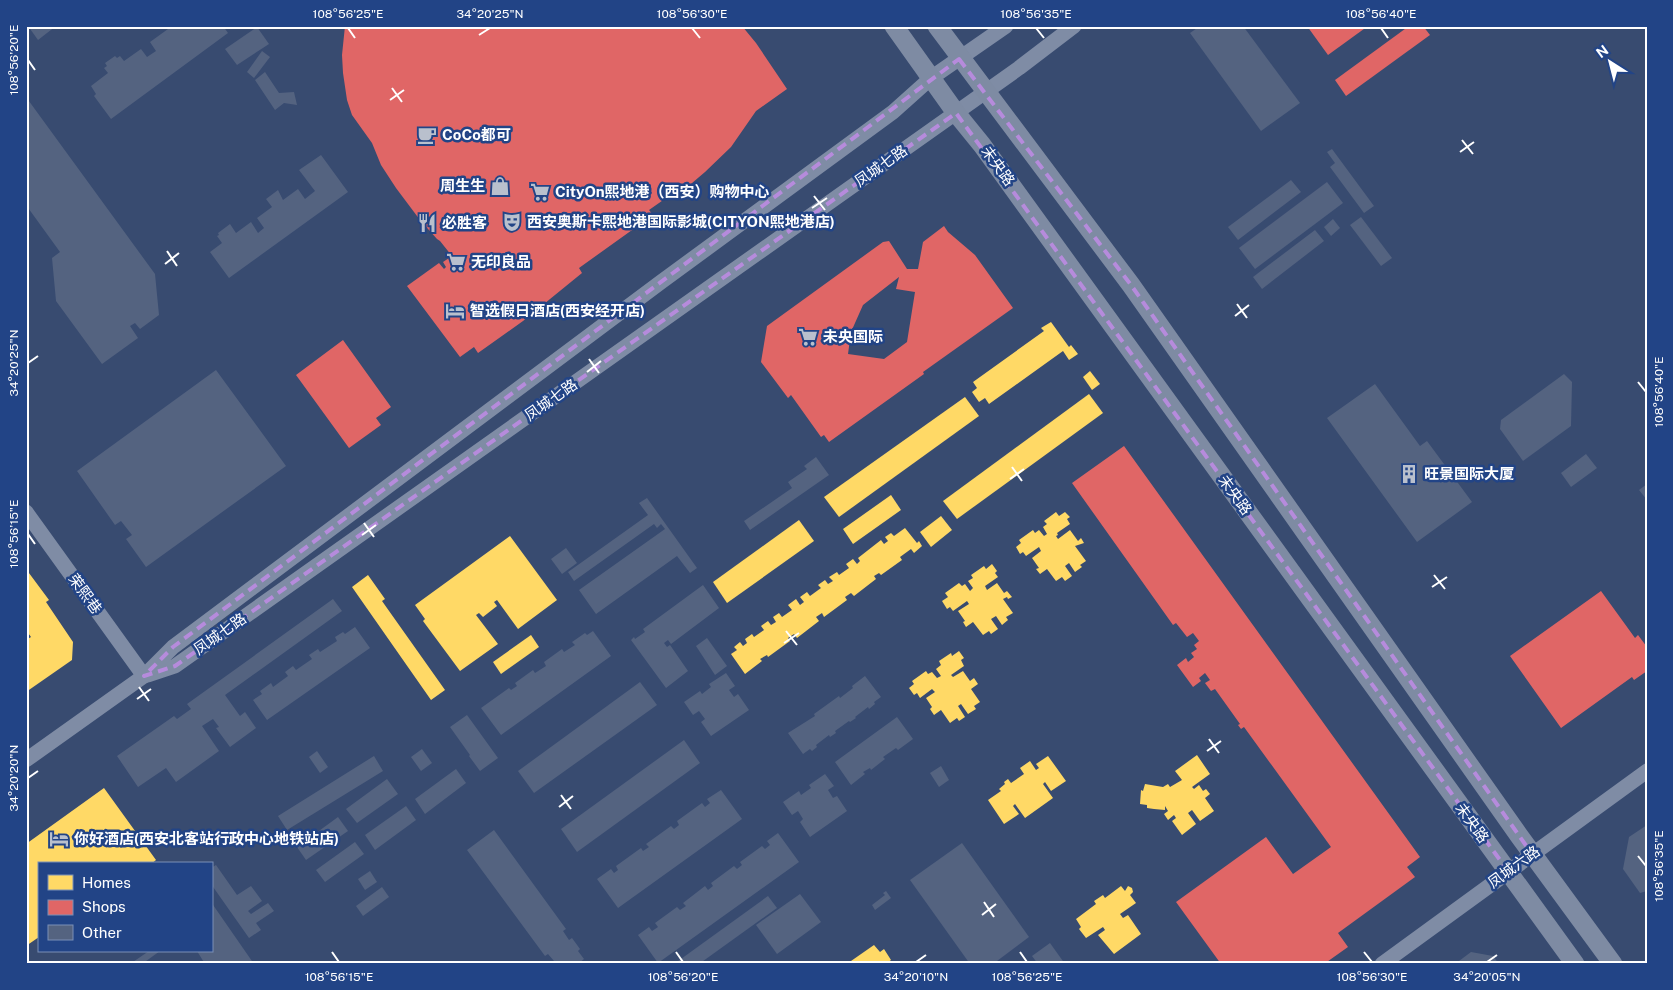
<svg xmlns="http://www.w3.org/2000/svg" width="1673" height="990" viewBox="0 0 1673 990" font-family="'Public Sans','Noto Sans SC',sans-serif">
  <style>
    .homes { fill: #ffd966 }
    .shops { fill: #e06666; fill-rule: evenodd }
    .building { fill: #546380 }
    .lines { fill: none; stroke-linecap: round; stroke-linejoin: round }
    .minor { stroke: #7f8ca5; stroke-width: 15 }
    .major { stroke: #7e8ba3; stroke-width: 19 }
    .marked { fill: none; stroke: #b68bdc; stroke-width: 4; stroke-dasharray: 10 6; stroke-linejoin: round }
    .ticks { fill: none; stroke: #fff; stroke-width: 2 }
    .labels { text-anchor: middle; stroke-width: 5; stroke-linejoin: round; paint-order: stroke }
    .poi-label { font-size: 15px; font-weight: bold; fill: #fff; stroke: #224486; text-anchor: start }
    .street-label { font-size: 15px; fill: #fff; stroke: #224486 }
    .neatline { fill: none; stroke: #fff; stroke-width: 2 }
    .ticks-label { font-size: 12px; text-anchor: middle; fill: #fff }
  </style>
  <rect width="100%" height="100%" fill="#384b70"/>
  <!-- homes -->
  <g class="homes">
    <path d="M451 268 495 329 460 355 416 293Z"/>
    <path d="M1051 322 1069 347 1071 345 1078 354 1069 360 1063 351 989 404 985 398 979 402 972 392 977 388 973 382 1044 331 1041 328Z"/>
    <path d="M1090 371 1100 384 1092 390 1083 377Z"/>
    <path d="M1089 394 1103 413 957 519 943 501Z"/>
    <path d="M965 397 979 416 839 517 824 497Z"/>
    <path d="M891 495 901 510 853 544 843 529Z"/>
    <path d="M1056 512 1059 516 1065 512 1070 517 1067 519 1070 524 1057 533 1058 535 1056 536 1058 539 1070 530 1078 541 1081 538 1084 543 1075 546 1086 561 1080 565 1082 567 1075 572 1069 563 1065 566 1072 576 1065 581 1062 577 1056 581 1047 569 1040 574 1036 569 1039 568 1032 558 1041 551 1039 547 1026 556 1023 552 1020 554 1016 547 1021 543 1019 540 1033 530 1035 533 1039 530 1044 536 1047 534 1043 527 1047 524 1044 521Z"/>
    <path d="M941 516 952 530 931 547 920 532Z"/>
    <path d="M799 520 814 541 727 603 713 582Z"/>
    <path d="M905 528 917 543 919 541 922 546 914 553 911 549 900 557 902 560 881 575 879 573 874 576 876 579 854 596 851 593 845 597 847 600 824 617 822 613 816 617 819 621 797 638 794 634 788 638 790 641 768 657 767 655 760 659 762 661 745 674 731 654 737 650 734 647 740 642 743 646 747 643 745 639 752 634 754 637 764 630 761 626 768 621 771 625 776 622 773 617 779 613 782 617 792 610 788 605 796 599 800 605 804 602 800 597 807 592 810 596 821 588 818 585 825 580 828 584 833 581 829 577 837 572 839 575 849 568 846 564 853 559 857 564 860 561 858 558 881 540 884 544 888 541 885 537 891 533 894 536Z"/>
    <path d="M510 536 557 600 518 629 497 600 494 602 497 606 483 617 479 613 476 615 498 644 460 671 423 621 425 619 415 605Z"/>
    <path d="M992 564 997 571 995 573 998 577 985 586 987 590 997 583 1004 593 1007 591 1012 597 1008 599 1007 597 1003 599 1013 613 1006 617 1008 620 1002 625 996 616 991 619 998 629 991 634 989 631 983 635 973 622 966 627 963 622 965 621 958 611 969 604 967 601 953 611 950 607 947 609 942 601 948 597 945 593 959 583 962 586 965 584 970 591 973 588 968 581 973 578 971 575 984 566 986 569Z"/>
    <path d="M26 569 49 600 46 602 73 642 72 660 26 692V640L31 637 26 630Z"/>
    <path d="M368 575 385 599 382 601 445 690 431 700 352 587Z"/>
    <path d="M531 635 539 647 501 674 493 662Z"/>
    <path d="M959 651 964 658 961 660 964 666 951 675 953 677 963 671 970 681 974 678 978 684 971 689 980 702 974 706 976 709 968 714 961 704 958 706 965 717 959 721 957 718 950 723 941 710 934 715 930 709 932 707 926 698 935 692 932 689 920 698 917 693 914 695 909 688 914 684 912 681 926 671 928 674 932 672 937 678 941 676 936 669 941 665 939 661 951 653 952 656Z"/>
    <path d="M1197 755 1210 774 1192 787 1194 789 1199 785 1203 791 1206 789 1210 794 1205 798 1214 811 1200 821 1192 810 1188 813 1196 824 1182 835 1172 821 1176 818 1174 815 1168 820 1164 814 1168 811 1165 806V810L1154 809 1147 808V805L1140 804 1141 790 1143 791 1145 784 1163 787 1168 784 1170 787 1182 780 1175 771Z"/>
    <path d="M1048 756 1066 781 1051 791 1045 782 1043 784 1053 798 1025 818 1015 804 1013 806 1019 814 1004 824 988 800 1001 791 999 789 1005 784 1004 782 1008 779 1011 783 1024 774 1020 768 1030 761 1036 770 1039 768 1036 764Z"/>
    <path d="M104 788 156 860 151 864H39V937L26 946V844Z"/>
    <path d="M1121 886 1125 891 1128 886 1132 888 1133 892 1130 895 1136 903 1120 914 1123 918 1128 915 1141 934 1114 954 1098 935 1105 930 1103 927 1086 938 1079 929 1081 927 1076 919 1096 904 1094 901 1103 895 1105 898Z"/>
    <path d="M874 945 880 952 884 949 891 960 886 964 882 961 879 964H853L851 961Z"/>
  </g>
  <!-- shops -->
  <g class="shops">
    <path d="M345 26H742L756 43 787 89 756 111 731 147 705 172 672 200 669 196 649 210 653 215 579 268 582 273 523 321 478 353 474 347 460 357 407 286 439 263 444 269 446 267 443 262 452 256 440 241 437 239 420 220 396 188 381 165 372 143 352 115 347 100 343 73 342 55Z"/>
    <path d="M1307 26H1368L1328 55Z"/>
    <path d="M1409 26H1423L1430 35 1346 96 1335 80Z"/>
    <path d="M944 226 948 232 975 255 1013 308 923 372 924 374 829 442 824 435 821 437 791 395 788 398 761 362 767 326 883 242 889 241 907 269H918L923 242ZM899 277 896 289 915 292 907 342 884 359 848 354 851 332 863 305Z"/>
    <path d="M343 340 391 407 376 418 381 425 349 448 296 375Z"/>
    <path d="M1124 446 1420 857 1407 867 1415 877 1338 933 1348 947 1324 964H1221L1176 902 1266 837 1293 874 1331 847 1244 727 1241 729 1238 725 1240 724 1215 689 1211 691 1205 683 1210 680 1205 673 1199 678 1201 681 1193 687 1177 665 1186 658 1188 662 1194 657 1191 653 1197 649 1194 645 1199 641 1193 633 1187 637 1176 623 1173 625 1072 483Z"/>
    <path d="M1601 591 1635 638 1638 635 1647 647V671L1634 680 1632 677 1561 728 1510 656Z"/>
  </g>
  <!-- building -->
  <g class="building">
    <path d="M28 26H56L38 40Z"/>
    <path d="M165 26H223L228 33 111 119 94 96 96 94 91 86 108 73 104 68 107 66 105 63 115 56 117 58 120 56 124 61 141 49 147 57 156 51 150 42 168 29Z"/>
    <path d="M1200 26H1243L1300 103 1261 131 1190 33Z"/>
    <path d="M257 27 269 44 237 65 225 49Z"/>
    <path d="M262 51 270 57 254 78 247 72Z"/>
    <path d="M265 72 279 93 294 92 297 105 284 103 275 110 255 80Z"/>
    <path d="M26 97 155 274 159 315 140 329 135 323 130 326 138 338 102 364 56 301 52 258 60 252 26 205Z"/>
    <path d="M1332 149 1374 206 1364 213 1330 167 1335 163 1327 152Z"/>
    <path d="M321 155 348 192 229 278 210 252 222 243 217 236 219 235 218 233 230 224 236 233 251 222 258 233 264 228 257 218 272 207 266 199 278 190 283 200 298 189 305 199 315 191 299 170Z"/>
    <path d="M1291 180 1301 192 1238 240 1228 227Z"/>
    <path d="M1327 182 1343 203 1255 269 1239 248Z"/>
    <path d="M1361 217 1392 258 1381 266 1350 225Z"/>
    <path d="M1333 219 1340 228 1331 236 1324 227Z"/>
    <path d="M1315 230 1324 241 1262 289 1253 277Z"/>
    <path d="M216 370 286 466 146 567 126 539 132 535 121 521 115 525 77 471Z"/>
    <path d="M1564 374 1572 382 1571 426 1523 461 1500 429 1501 420Z"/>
    <path d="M1375 384 1420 446 1427 441 1472 502 1417 542 1327 418Z"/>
    <path d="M1586 454 1597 468 1571 487 1561 473Z"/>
    <path d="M816 457 829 475 750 530 744 521 792 488 788 482 807 469 804 466Z"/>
    <path d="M1647 484V500L1639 490Z"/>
    <path d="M647 498 697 568 690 573 677 556 596 614 579 590 665 529 661 524 657 528 654 524 574 581 568 572 648 515 639 503Z"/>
    <path d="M566 548 577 563 562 574 551 559Z"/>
    <path d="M703 585 719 608 671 644 668 640 664 643 667 647 670 645 688 671 666 688 631 640 634 637 635 639 645 632 643 629Z"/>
    <path d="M333 599 342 611 225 695 240 716 245 712 256 728 230 747 216 728 219 727 213 719 202 726 219 751 176 782 166 768 138 787 117 756 174 716 177 719 191 709 187 704Z"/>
    <path d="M355 627 370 648 267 720 253 700 262 694 260 691 271 683 273 687 288 676 285 672 293 666 296 670 312 659 309 655 318 649 320 652 337 641 335 637 343 632 345 634Z"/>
    <path d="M593 631 611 656 501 735 481 708 509 688 511 690 517 686 515 683 533 670 535 673 546 666 544 662 562 649 564 652 575 645 572 642 585 633 587 635Z"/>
    <path d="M707 638 727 666 715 675 696 646Z"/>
    <path d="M726 673 735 686 729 690 734 697 738 694 749 710 711 736 701 722 705 719 699 711 693 715 684 702 700 691 702 694 711 687 709 684Z"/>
    <path d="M865 676 881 697 874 702 875 704 869 709 868 707 855 717 856 718 850 722 849 721 835 731 836 733 830 737 829 735 816 745 817 747 812 751 810 749 803 754 788 733 815 716 814 714 839 696 840 698 853 688 852 686Z"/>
    <path d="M640 682 657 705 534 793 518 771Z"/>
    <path d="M467 715 498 758 480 771 469 756 470 755 450 727Z"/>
    <path d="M897 717 913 739 898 750 896 748 883 757 885 759 871 770 870 768 863 772 865 774 851 785 835 762Z"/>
    <path d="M684 740 700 763 577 852 561 829Z"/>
    <path d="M422 749 432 763 421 771 411 757Z"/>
    <path d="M317 751 328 767 320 773 309 757Z"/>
    <path d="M374 756 383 771 287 830 278 816Z"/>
    <path d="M941 766 949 780 939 787 930 773Z"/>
    <path d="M456 769 466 783 425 814 415 799Z"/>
    <path d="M825 774 834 786 828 790 833 798 837 796 847 811 810 837 800 822 803 819 798 811 792 815 783 802 799 791 801 795 811 788 809 785Z"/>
    <path d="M387 779 398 794 357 823 346 809Z"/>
    <path d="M721 790 742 819 618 908 597 879 611 869 614 873 618 870 616 866 641 848 643 851 649 847 646 844 671 826 674 829 679 825 677 821 702 803 705 807 710 803 707 799Z"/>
    <path d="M406 806 416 820 375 850 365 835Z"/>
    <path d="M338 817 348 831 306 860 297 847Z"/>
    <path d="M1647 825V891L1640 893 1623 869 1629 837Z"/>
    <path d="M494 830 566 929 563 931 569 940 572 938 580 949 578 951 584 959 578 964H550L554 961 548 954 545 956 467 850Z"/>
    <path d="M778 833 799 862 658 963 638 935 649 927 652 931 658 927 655 923 677 907 680 910 686 906 683 903 705 886 708 890 713 886 711 883 734 866 737 869 742 865 740 862 762 846 765 849 770 845 767 841Z"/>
    <path d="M355 842 364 854 325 882 316 870Z"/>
    <path d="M962 843 1029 937 993 964H970L910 880Z"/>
    <path d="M216 865 237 895 251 886 262 901 248 911 251 914 268 903 274 911 256 923 261 930 249 938 211 884V868Z"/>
    <path d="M370 871 377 882 365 890 358 879Z"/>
    <path d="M382 887 389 897 363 916 356 906Z"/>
    <path d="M886 891 891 898 875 910 872 905 885 895 883 893Z"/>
    <path d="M800 894 821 922 777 954 756 925Z"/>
    <path d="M768 896 777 908 699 964H674Z"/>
    <path d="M211 902 254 964H205L197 951H211Z"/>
    <path d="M1050 943 1065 964H1038L1032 956Z"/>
    <path d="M149 951H160L142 964H130Z"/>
    <path d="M1471 952 1493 956 1499 964H1455Z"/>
  </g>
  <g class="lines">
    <!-- minor -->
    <g class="minor">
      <path d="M26 512 144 676"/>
      <path d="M148 675 175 666 1019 68 1074 26"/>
      <path d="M26 760 144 676 173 647 661 282 893 112 931 78 1006 26"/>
      <path d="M1382 964 1647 771"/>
    </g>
    <!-- major -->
    <g class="major">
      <path d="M894 26 956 113 982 145 1575 964"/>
      <path d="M937 26 1131 285 1520 837 1613 964"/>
    </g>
  </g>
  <!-- marked area -->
  <path class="marked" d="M959 59 1131 285 1532 854 1508 871 956 113 175 666 144 676 173 647Z"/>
  <!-- ticks -->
  <path class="ticks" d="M348 28 355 38M692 28 700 38M1036 28 1044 38M1381 28 1388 38M479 35 490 28M28 60 35 70M392 88 402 102M390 100 404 90M1462 140 1473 154M1460 152 1474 142M814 196 825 210M812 208 827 198M167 251 177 266M165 264 179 253M1237 304 1247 318M1235 316 1249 305M589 359 599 373M28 363 38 356M587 372 601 361M1638 382 1646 392M1012 467 1022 481M1010 479 1024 469M364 523 374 537M28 534 35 544M362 535 376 525M1434 575 1445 589M1432 587 1447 577M786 631 797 645M784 643 799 633M139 687 149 701M137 699 151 689M1209 739 1219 753M1207 751 1221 741M28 778 38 771M561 795 571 809M559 807 573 796M1638 856 1646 866M984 902 994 917M982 915 996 904M332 952 339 962M676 952 683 962M1020 952 1027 962M1364 952 1372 962M916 962 926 955M1487 962 1497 955"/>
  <!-- icons -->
  <defs>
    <g id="cafe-bare" transform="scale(1.5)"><path d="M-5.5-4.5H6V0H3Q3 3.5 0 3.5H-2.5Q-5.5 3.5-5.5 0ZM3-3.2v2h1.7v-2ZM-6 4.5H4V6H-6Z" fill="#b9c0cd" stroke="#224486" stroke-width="2.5" paint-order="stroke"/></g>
    <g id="shop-bare" transform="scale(1.5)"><path d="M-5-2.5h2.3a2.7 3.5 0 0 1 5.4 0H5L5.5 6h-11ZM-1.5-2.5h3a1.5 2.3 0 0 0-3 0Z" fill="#b9c0cd" stroke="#224486" stroke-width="2.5" paint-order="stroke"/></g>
    <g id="supermarket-bare" transform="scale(1.5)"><path d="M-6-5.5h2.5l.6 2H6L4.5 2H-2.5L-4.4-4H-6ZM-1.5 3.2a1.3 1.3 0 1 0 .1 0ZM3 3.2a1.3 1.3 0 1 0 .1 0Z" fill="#b9c0cd" stroke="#224486" stroke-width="2.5" paint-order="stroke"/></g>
    <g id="theatre-bare" transform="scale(1.5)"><path d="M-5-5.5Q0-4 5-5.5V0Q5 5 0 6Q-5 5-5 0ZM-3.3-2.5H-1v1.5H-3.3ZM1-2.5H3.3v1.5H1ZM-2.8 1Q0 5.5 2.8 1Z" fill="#b9c0cd" stroke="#224486" stroke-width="2.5" paint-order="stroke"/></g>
    <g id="restaurant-bare" transform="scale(1.5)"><path d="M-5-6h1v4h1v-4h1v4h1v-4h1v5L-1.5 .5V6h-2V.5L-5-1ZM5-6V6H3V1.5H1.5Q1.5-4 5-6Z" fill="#b9c0cd" stroke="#224486" stroke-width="2.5" paint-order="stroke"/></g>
    <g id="hotel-bare" transform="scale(1.5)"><path d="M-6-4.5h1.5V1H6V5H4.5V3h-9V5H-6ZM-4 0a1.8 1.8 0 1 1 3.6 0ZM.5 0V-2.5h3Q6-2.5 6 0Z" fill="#b9c0cd" stroke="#224486" stroke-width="2.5" paint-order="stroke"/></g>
    <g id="building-bare" transform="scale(1.5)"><path d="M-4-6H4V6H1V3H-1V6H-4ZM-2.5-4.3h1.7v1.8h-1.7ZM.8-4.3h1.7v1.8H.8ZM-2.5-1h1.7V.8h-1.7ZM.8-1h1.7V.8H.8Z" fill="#b9c0cd" stroke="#224486" stroke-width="2.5" paint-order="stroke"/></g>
  </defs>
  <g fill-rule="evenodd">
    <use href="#cafe-bare" x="427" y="135"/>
    <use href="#shop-bare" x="500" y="186"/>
    <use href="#supermarket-bare" x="540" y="192"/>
    <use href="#theatre-bare" x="512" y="222"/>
    <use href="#restaurant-bare" x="427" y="223"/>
    <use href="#supermarket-bare" x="456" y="262"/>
    <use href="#hotel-bare" x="455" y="311"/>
    <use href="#supermarket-bare" x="808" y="337"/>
    <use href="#building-bare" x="1409" y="474"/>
    <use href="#hotel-bare" x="59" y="839"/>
  </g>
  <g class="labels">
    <!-- poi labels -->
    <g class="poi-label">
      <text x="442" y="140">CoCo都可</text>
      <text x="485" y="191" text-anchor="end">周生生</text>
      <text x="555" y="197">CityOn熙地港（西安）购物中心</text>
      <text x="527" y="227">西安奥斯卡熙地港国际影城(CITYON熙地港店)</text>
      <text x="442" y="228">必胜客</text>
      <text x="471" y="267">无印良品</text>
      <text x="470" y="316">智选假日酒店(西安经开店)</text>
      <text x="823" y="342">未央国际</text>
      <text x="1424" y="479">旺景国际大厦</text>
      <text x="74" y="844">你好酒店(西安北客站行政中心地铁站店)</text>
    </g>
    <!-- street labels -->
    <g class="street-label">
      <text transform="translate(881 166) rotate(-35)" y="5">凤城七路</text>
      <text transform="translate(998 166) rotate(54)" y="5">未央路</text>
      <text transform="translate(551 400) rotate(-35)" y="5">凤城七路</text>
      <text transform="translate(1235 495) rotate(54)" y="5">未央路</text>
      <text transform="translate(85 594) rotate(54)" y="5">荣熙巷</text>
      <text transform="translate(220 634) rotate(-35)" y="5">凤城七路</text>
      <text transform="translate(1472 823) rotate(54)" y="5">未央路</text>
      <text transform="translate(1514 867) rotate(-36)" y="5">凤城六路</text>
    </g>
  </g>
  <!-- border -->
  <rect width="1673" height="990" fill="none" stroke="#224486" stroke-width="55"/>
  <!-- legend -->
  <rect x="38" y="862" width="175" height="90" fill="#224486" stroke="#7a8fb6"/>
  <rect x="48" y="875" width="25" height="15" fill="#ffd966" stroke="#7a8fb6"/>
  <text x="82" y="888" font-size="15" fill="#ffffff">Homes</text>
  <rect x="48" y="900" width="25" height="15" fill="#e06666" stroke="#7a8fb6"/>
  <text x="82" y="912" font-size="15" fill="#ffffff">Shops</text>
  <rect x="48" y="925" width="25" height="15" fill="#546380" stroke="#7a8fb6"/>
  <text x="82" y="938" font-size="15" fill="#ffffff">Other</text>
  <!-- north arrow -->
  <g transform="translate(1610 62) rotate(324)" stroke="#224486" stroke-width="4" paint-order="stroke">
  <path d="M0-4L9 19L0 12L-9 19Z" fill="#ffffff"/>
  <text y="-8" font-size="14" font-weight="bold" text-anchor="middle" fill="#ffffff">N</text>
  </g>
  <rect x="28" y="28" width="1618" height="934" class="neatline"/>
  <g class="ticks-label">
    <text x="348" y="18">108°56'25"E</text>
    <text x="490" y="18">34°20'25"N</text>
    <text x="692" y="18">108°56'30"E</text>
    <text x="1036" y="18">108°56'35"E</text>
    <text x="1381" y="18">108°56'40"E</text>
    <text transform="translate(14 60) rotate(-90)" y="4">108°56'20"E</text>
    <text transform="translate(14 363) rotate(-90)" y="4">34°20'25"N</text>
    <text transform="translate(1659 392) rotate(-90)" y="4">108°56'40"E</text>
    <text transform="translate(14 534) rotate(-90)" y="4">108°56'15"E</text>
    <text transform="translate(14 778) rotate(-90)" y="4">34°20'20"N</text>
    <text transform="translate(1659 866) rotate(-90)" y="4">108°56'35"E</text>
    <text x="339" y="981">108°56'15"E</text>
    <text x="683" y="981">108°56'20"E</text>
    <text x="916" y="981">34°20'10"N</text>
    <text x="1027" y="981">108°56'25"E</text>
    <text x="1372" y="981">108°56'30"E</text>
    <text x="1487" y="981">34°20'05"N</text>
  </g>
</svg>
